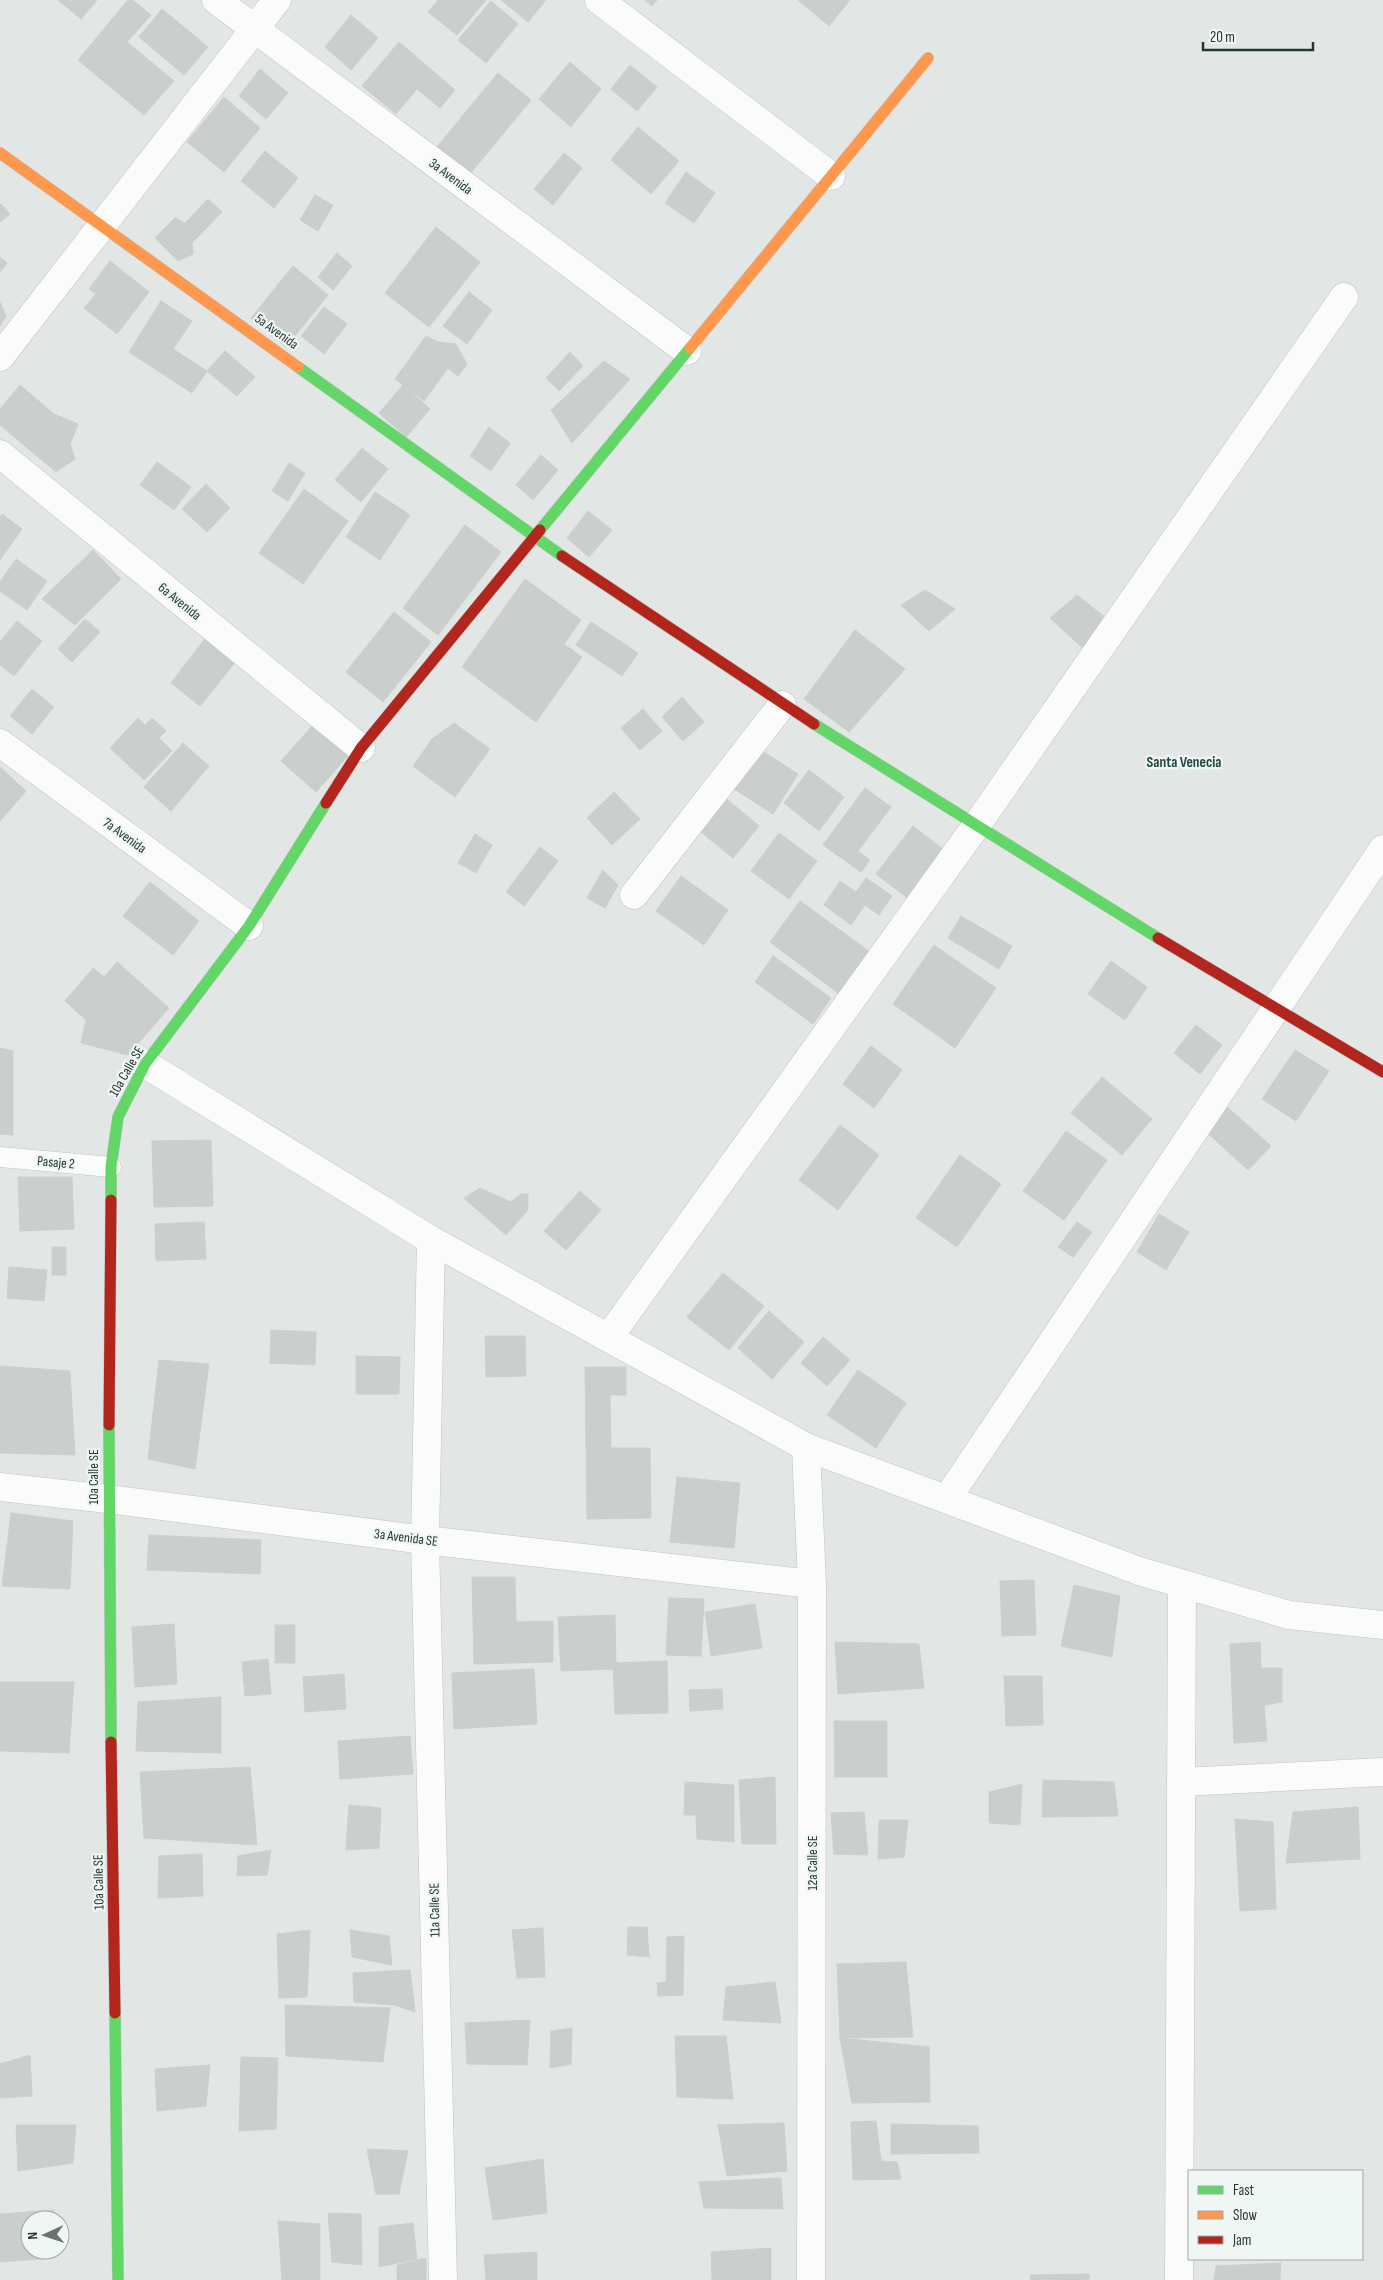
<svg xmlns="http://www.w3.org/2000/svg" width="1383" height="2280" viewBox="0 0 1383 2280" font-family="'Sofia Sans Condensed',sans-serif">
  <style>
    .building { fill: #cacecd; stroke: #cbd0ce }
    .lines { fill: none; stroke-linecap: round; stroke-linejoin: round }
    .lane-casing { stroke: #bfc4c2; stroke-width: 21 }
    .street-casing { stroke: #bfc4c2; stroke-width: 29 }
    .fast-casing { stroke: #bfc5c3; stroke-width: 12 }
    .slow-casing { stroke: #bfc5c3; stroke-width: 12 }
    .jam-casing { stroke: #bfc5c3; stroke-width: 12 }
    .lane { stroke: #fbfbfb; stroke-width: 20 }
    .street { stroke: #fbfbfb; stroke-width: 28 }
    .fast { stroke: #63d668; stroke-width: 11 }
    .slow { stroke: #ff974d; stroke-width: 11 }
    .jam { stroke: #b3261e; stroke-width: 11 }
    .labels { text-anchor: middle; stroke-width: 4.5; stroke-linejoin: round; paint-order: stroke }
    .street-label { font-size: 14px; fill: #233834; stroke: #f0f6f4 }
    .neighbourhood-label { font-size: 15px; font-weight: bold; fill: #214842; stroke: #f0f6f4 }
  </style>
  <rect width="100%" height="100%" fill="#e2e7e5"/>
  <!-- building -->
  <g class="building">
    <path d="M58 0H97L81 19Z"/>
    <path d="M128 0H133L151 15 127 42 174 81 144 115 78 60Z"/>
    <path d="M438 0H486L457 35 428 12Z"/>
    <path d="M501 0H546L528 22Z"/>
    <path d="M645 0H657L652 6Z"/>
    <path d="M798 0H850L829 26Z"/>
    <path d="M491 1 518 24 486 63 458 40Z"/>
    <path d="M162 9 208 47 184 75 139 37Z"/>
    <path d="M351 15 378 38 351 70 325 47Z"/>
    <path d="M399 42 455 90 440 108 417 89 396 114 362 86Z"/>
    <path d="M570 62 601 89 571 127 539 99Z"/>
    <path d="M630 65 657 87 637 111 611 89Z"/>
    <path d="M260 69 288 93 266 119 239 96Z"/>
    <path d="M498 73 531 100 469 175 436 148Z"/>
    <path d="M224 97 260 128 224 172 187 142Z"/>
    <path d="M638 127 679 161 651 194 611 160Z"/>
    <path d="M265 151 298 178 274 208 241 181Z"/>
    <path d="M564 153 582 168 553 205 534 189Z"/>
    <path d="M686 172 715 193 694 223 665 203Z"/>
    <path d="M315 195 333 205 318 231 300 220Z"/>
    <path d="M208 199 222 212 192 243 193 254 178 261 155 238 175 218 185 223Z"/>
    <path d="M1 204 10 214 0 222V205Z"/>
    <path d="M436 227 480 262 429 327 385 293Z"/>
    <path d="M337 253 352 266 333 290 318 277Z"/>
    <path d="M0 257 7 263 0 272Z"/>
    <path d="M110 261 149 292 117 334 84 308 96 294 89 289Z"/>
    <path d="M293 266 328 295 286 347 251 318Z"/>
    <path d="M469 292 492 310 467 344 443 326Z"/>
    <path d="M161 301 192 321 173 349 207 371 192 393 129 352Z"/>
    <path d="M0 302 6 316 0 326Z"/>
    <path d="M324 307 347 324 324 354 301 336Z"/>
    <path d="M426 336 438 342 456 344 467 364 458 376 448 368 424 401 395 379Z"/>
    <path d="M225 351 255 377 237 396 207 371Z"/>
    <path d="M570 352 583 366 559 391 546 378Z"/>
    <path d="M604 361 630 379 572 443 551 410Z"/>
    <path d="M20 385 54 414 78 424 70 444 75 459 56 472 0 425V409Z"/>
    <path d="M403 385 430 409 406 437 379 413Z"/>
    <path d="M489 427 510 443 491 471 470 456Z"/>
    <path d="M362 448 388 469 361 502 335 480Z"/>
    <path d="M541 455 558 470 533 500 516 485Z"/>
    <path d="M157 462 191 487 174 510 140 485Z"/>
    <path d="M289 463 305 473 288 501 272 491Z"/>
    <path d="M206 484 230 508 207 532 182 509Z"/>
    <path d="M304 489 348 521 303 584 259 553Z"/>
    <path d="M375 492 410 515 380 560 346 537Z"/>
    <path d="M588 511 612 530 589 557 567 538Z"/>
    <path d="M2 514 22 529 0 560V517Z"/>
    <path d="M465 525 501 552 438 635 403 608Z"/>
    <path d="M93 550 121 579 75 625 42 599Z"/>
    <path d="M16 559 47 581 27 610 0 591V582Z"/>
    <path d="M525 579 581 620 564 644 582 657 536 722 462 667Z"/>
    <path d="M925 590 955 609 929 631 901 605Z"/>
    <path d="M1077 595 1116 626 1086 651 1050 618Z"/>
    <path d="M394 612 431 642 383 702 346 672Z"/>
    <path d="M85 619 100 632 72 662 58 649Z"/>
    <path d="M17 621 42 641 14 676 0 665V642Z"/>
    <path d="M591 622 638 653 622 676 576 645Z"/>
    <path d="M855 630 905 669 849 732 804 699Z"/>
    <path d="M207 636 237 660 200 706 171 683Z"/>
    <path d="M32 689 54 707 32 734 10 716Z"/>
    <path d="M682 697 704 722 683 741 662 717Z"/>
    <path d="M643 709 662 731 640 750 621 728Z"/>
    <path d="M320 717 355 748 316 792 281 761Z"/>
    <path d="M138 718 145 725 152 718 166 731 159 738 172 751 144 780 110 748Z"/>
    <path d="M454 723 490 749 455 797 413 766 432 739Z"/>
    <path d="M183 743 209 766 171 811 144 787Z"/>
    <path d="M756 747 798 774 773 814 731 787Z"/>
    <path d="M0 767 26 791 0 821Z"/>
    <path d="M809 770 844 797 819 831 784 803Z"/>
    <path d="M865 788 891 807 858 851 870 860 861 872 823 845Z"/>
    <path d="M717 791 759 826 733 858 691 824Z"/>
    <path d="M614 792 640 819 612 845 587 818Z"/>
    <path d="M913 826 954 858 918 906 876 874Z"/>
    <path d="M779 833 817 861 789 899 751 871Z"/>
    <path d="M475 834 492 845 476 873 458 863Z"/>
    <path d="M540 847 558 861 524 906 506 892Z"/>
    <path d="M603 870 618 885 605 908 587 898Z"/>
    <path d="M681 876 728 910 704 945 656 911Z"/>
    <path d="M866 878 892 896 879 915 865 905 851 925 824 905 840 881 856 892Z"/>
    <path d="M150 882 199 921 173 955 123 916Z"/>
    <path d="M800 901 877 957 846 999 770 942Z"/>
    <path d="M961 916 1012 946 999 969 948 938Z"/>
    <path d="M934 945 996 988 955 1048 893 1004Z"/>
    <path d="M773 956 831 998 813 1024 755 982Z"/>
    <path d="M1111 961 1147 987 1125 1020 1088 994Z"/>
    <path d="M117 962 169 1008 128 1055 81 1043 86 1020 65 1001 93 968 104 977Z"/>
    <path d="M1196 1025 1222 1045 1200 1074 1174 1053Z"/>
    <path d="M871 1046 902 1070 874 1108 843 1084Z"/>
    <path d="M0 1048 13 1051V1135L0 1134Z"/>
    <path d="M1295 1050 1329 1071 1296 1121 1262 1099Z"/>
    <path d="M1102 1077 1152 1119 1122 1155 1071 1113Z"/>
    <path d="M1225 1105 1271 1146 1248 1170 1203 1129Z"/>
    <path d="M840 1125 879 1155 838 1210 799 1180Z"/>
    <path d="M1066 1131 1107 1160 1064 1220 1023 1191Z"/>
    <path d="M211 1140 213 1206 154 1207 152 1141Z"/>
    <path d="M960 1155 1001 1184 957 1247 916 1218Z"/>
    <path d="M18 1177H72L74 1229 20 1231Z"/>
    <path d="M480 1188 511 1202 521 1194H528V1210L506 1235 464 1198Z"/>
    <path d="M580 1191 601 1210 566 1250 544 1231Z"/>
    <path d="M1159 1214 1189 1232 1166 1270 1137 1252Z"/>
    <path d="M204 1222 206 1259 156 1261 155 1224Z"/>
    <path d="M1077 1222 1092 1232 1073 1257 1058 1247Z"/>
    <rect x="52" y="1247" width="14" height="28"/>
    <path d="M9 1267 47 1270 44 1301 7 1298Z"/>
    <path d="M723 1273 764 1306 729 1350 687 1317Z"/>
    <path d="M769 1311 804 1342 772 1379 738 1348Z"/>
    <path d="M271 1330 316 1332 315 1365 270 1363Z"/>
    <path d="M485 1336H525L526 1376 486 1377Z"/>
    <path d="M823 1337 850 1360 827 1386 801 1363Z"/>
    <path d="M356 1356 400 1357 399 1394H356Z"/>
    <path d="M159 1360 209 1364 195 1469 148 1459Z"/>
    <path d="M0 1366 70 1371 75 1455 0 1453Z"/>
    <path d="M585 1367H626V1395H610L611 1448H650L651 1518 587 1519Z"/>
    <path d="M858 1370 906 1403 876 1448 827 1415Z"/>
    <path d="M677 1477 740 1483 734 1548 670 1542Z"/>
    <path d="M11 1513 73 1521 70 1589 2 1586Z"/>
    <path d="M149 1535 261 1540 260 1574 147 1570Z"/>
    <path d="M472 1577H515L516 1622 553 1621V1662L474 1664Z"/>
    <path d="M1034 1580 1036 1635 1002 1636 1000 1581Z"/>
    <path d="M1074 1585 1120 1596 1112 1657 1061 1646Z"/>
    <path d="M669 1598 704 1599 701 1656 666 1655Z"/>
    <path d="M755 1604 762 1648 711 1656 705 1612Z"/>
    <path d="M615 1615 616 1669 561 1671 558 1617Z"/>
    <path d="M174 1624 177 1684 135 1687 132 1627Z"/>
    <rect x="275" y="1625" width="20" height="38"/>
    <path d="M835 1642 919 1644 924 1688 838 1694Z"/>
    <path d="M1260 1642 1261 1668H1282V1702L1264 1705 1267 1741 1234 1743 1230 1644Z"/>
    <path d="M268 1659 271 1694 245 1696 242 1662Z"/>
    <path d="M667 1661 668 1713 615 1714 613 1663Z"/>
    <path d="M534 1669 537 1724 454 1729 452 1673Z"/>
    <path d="M344 1674 346 1709 305 1712 303 1677Z"/>
    <path d="M1004 1676H1042L1043 1725 1006 1726Z"/>
    <path d="M0 1682H74L69 1753 0 1751Z"/>
    <path d="M722 1689 723 1709 690 1711 689 1690Z"/>
    <path d="M221 1697V1753L136 1751 138 1702Z"/>
    <path d="M834 1721H887V1777H835Z"/>
    <path d="M410 1736 413 1774 340 1779 338 1741Z"/>
    <path d="M250 1767 257 1845 144 1838 140 1772Z"/>
    <path d="M775 1777 776 1844H742L739 1780Z"/>
    <path d="M1043 1780 1114 1782 1118 1816 1042 1817Z"/>
    <path d="M685 1782 734 1785V1842L697 1839 696 1815H684Z"/>
    <path d="M1022 1784 1020 1825 989 1823V1792Z"/>
    <path d="M349 1805 381 1808 379 1848 346 1850Z"/>
    <path d="M1358 1807 1360 1859 1286 1863 1293 1812Z"/>
    <path d="M864 1812 868 1855 834 1854 831 1813Z"/>
    <path d="M1235 1819 1273 1822 1276 1909 1240 1911Z"/>
    <path d="M879 1820H908L904 1857 878 1859Z"/>
    <path d="M271 1850 267 1875 237 1876 238 1856Z"/>
    <path d="M202 1854 203 1896 158 1898 159 1856Z"/>
    <path d="M628 1927H647L649 1957 627 1955Z"/>
    <path d="M543 1928 545 1977 517 1978 512 1930Z"/>
    <path d="M310 1930 307 1997 279 1998 277 1934Z"/>
    <path d="M350 1930 389 1936 392 1965 352 1957Z"/>
    <path d="M684 1936 683 1995 658 1996 657 1983 666 1982 667 1937Z"/>
    <path d="M906 1962 913 2037 840 2038 837 1964Z"/>
    <path d="M410 1970 415 2012 394 2005 354 2002 353 1973Z"/>
    <path d="M775 1982 781 2023 723 2020 726 1987Z"/>
    <path d="M285 2005 390 2008 383 2062 286 2056Z"/>
    <path d="M530 2020 527 2065 467 2064 465 2023Z"/>
    <path d="M572 2028 571 2064 550 2068 551 2031Z"/>
    <path d="M675 2036H726L733 2099 677 2097Z"/>
    <path d="M840 2038 929 2047 930 2102 852 2103Z"/>
    <path d="M30 2055 32 2096 0 2098V2064Z"/>
    <path d="M241 2057 278 2058 276 2129 239 2131Z"/>
    <path d="M210 2065 206 2106 157 2111 155 2069Z"/>
    <path d="M876 2121 881 2161 897 2162 901 2179 853 2180 851 2122Z"/>
    <path d="M784 2123 787 2171 727 2176 718 2125Z"/>
    <path d="M891 2124 978 2126 979 2153 891 2154Z"/>
    <path d="M16 2125H76L73 2163 18 2171Z"/>
    <path d="M367 2149 408 2151 399 2194H376Z"/>
    <path d="M543 2159 547 2213 493 2220 485 2168Z"/>
    <path d="M781 2178 783 2209 704 2208 699 2182Z"/>
    <path d="M54 2210V2220H30V2250H54V2258L0 2262V2214Z"/>
    <path d="M328 2213 361 2214 362 2265 332 2262Z"/>
    <path d="M278 2221 320 2224V2280H282Z"/>
    <path d="M413 2223 417 2259 379 2267V2227Z"/>
    <path d="M771 2248V2280H712L711 2252Z"/>
    <path d="M537 2252V2280H486L484 2255Z"/>
    <path d="M426 2258V2280H397V2265Z"/>
    <path d="M1281 2263 1280 2280H1214L1216 2266Z"/>
    <path d="M1089 2274V2280H1031L1030 2275Z"/>
  </g>
  <g class="lines">
    <!-- lane casing -->
    <g class="lane-casing">
      <path id="lane" d="M0 1157 111 1167"/>
    </g>
    <!-- street casing -->
    <g class="street-casing">
      <g id="street">
        <path d="M216 0 687 351"/>
        <path d="M599 0 831 176"/>
        <path d="M0 357 277 0"/>
        <path d="M0 454 361 748"/>
        <path d="M0 743 249 926"/>
        <path d="M634 895 782 705"/>
        <path d="M145 1064 431 1240 806 1447 1139 1571 1289 1615 1383 1625"/>
        <path d="M431 1240 425 1540 443 2280"/>
        <path d="M609 1337 976 826 1344 297"/>
        <path d="M806 1447 812 1584 811 2280"/>
        <path d="M0 1487 108 1499 425 1540 812 1584"/>
        <path d="M947 1499 1383 849"/>
        <path d="M1181 1782 1383 1772"/>
        <path d="M1179 2280 1182 1584"/>
      </g>
    </g>
    <!-- fast casing -->
    <g class="fast-casing">
      <g id="fast">
        <path d="M298 367 562 556"/>
        <path d="M540 530 690 348"/>
        <path d="M814 724 1158 938"/>
        <path d="M111 1200V1167L118 1117 145 1064 249 926 326 803"/>
        <path d="M109 1425 111 1742"/>
        <path d="M115 2013 118 2280"/>
      </g>
    </g>
    <!-- slow casing -->
    <g class="slow-casing">
      <g id="slow">
        <path d="M0 153 298 367"/>
        <path d="M690 348 928 58"/>
      </g>
    </g>
    <!-- jam casing -->
    <g class="jam-casing">
      <g id="jam">
        <path d="M562 556 814 724"/>
        <path d="M326 803 361 748 540 530"/>
        <path d="M1158 938 1383 1072"/>
        <path d="M109 1425 111 1200"/>
        <path d="M111 1742 115 2013"/>
      </g>
    </g>
    <!-- lane -->
    <use href="#lane" class="lane"/>
    <!-- street -->
    <use href="#street" class="street"/>
    <!-- fast -->
    <use href="#fast" class="fast"/>
    <!-- slow -->
    <use href="#slow" class="slow"/>
    <!-- jam -->
    <use href="#jam" class="jam"/>
  </g>
  <g class="labels">
    <!-- street labels -->
    <g class="street-label">
      <text transform="translate(451 176) rotate(37)" y="5">3a Avenida</text>
      <text transform="translate(277 331) rotate(36)" y="5">5a Avenida</text>
      <text transform="translate(180 601) rotate(39)" y="5">6a Avenida</text>
      <text transform="translate(125 835) rotate(36)" y="5">7a Avenida</text>
      <text transform="translate(126 1071) rotate(-60)" y="5">10a Calle SE</text>
      <text transform="translate(56 1162) rotate(5)" y="5">Pasaje 2</text>
      <text transform="translate(93 1477) rotate(-90)" y="5">10a Calle SE</text>
      <text transform="translate(406 1537) rotate(7)" y="5">3a Avenida SE</text>
      <text transform="translate(812 1863) rotate(-90)" y="5">12a Calle SE</text>
      <text transform="translate(98 1882) rotate(-91)" y="5">10a Calle SE</text>
      <text transform="translate(434 1910) rotate(-91)" y="5">11a Calle SE</text>
    </g>
    <!-- neighbourhood labels -->
    <g class="neighbourhood-label">
      <text x="1184" y="767">Santa Venecia</text>
    </g>
  </g>
  <!-- legend -->
  <rect x="1188" y="2170" width="175" height="90" fill="#f0f6f4" stroke="#9eaaa7"/>
  <rect x="1198" y="2186" width="25" height="8" fill="#63d668" stroke="#9eaaa7"/>
  <text x="1233" y="2195" font-size="15" fill="#233834">Fast</text>
  <rect x="1198" y="2211" width="25" height="8" fill="#ff974d" stroke="#9eaaa7"/>
  <text x="1233" y="2220" font-size="15" fill="#233834">Slow</text>
  <rect x="1198" y="2236" width="25" height="8" fill="#b3261e" stroke="#9eaaa7"/>
  <text x="1233" y="2245" font-size="15" fill="#233834">Jam</text>
  <!-- north arrow -->
  <g transform="translate(45 2235) rotate(267)"><circle r="24" fill="#f0f6f4" stroke="#9eaaa7"/>
  <path d="M0-4L9 19L0 12L-9 19Z" fill="#667572"/>
  <text y="-8" font-size="14" font-weight="bold" text-anchor="middle" fill="#233834">N</text>
  </g>
  <!-- scale -->
  <path d="M1203 42v8h110v-8" fill="none" stroke="#233834" stroke-width="2.5"/>
  <text x="1210" y="42" font-size="15" fill="#233834" stroke="#f0f6f4" stroke-width="4" paint-order="stroke">20 m</text>
</svg>
